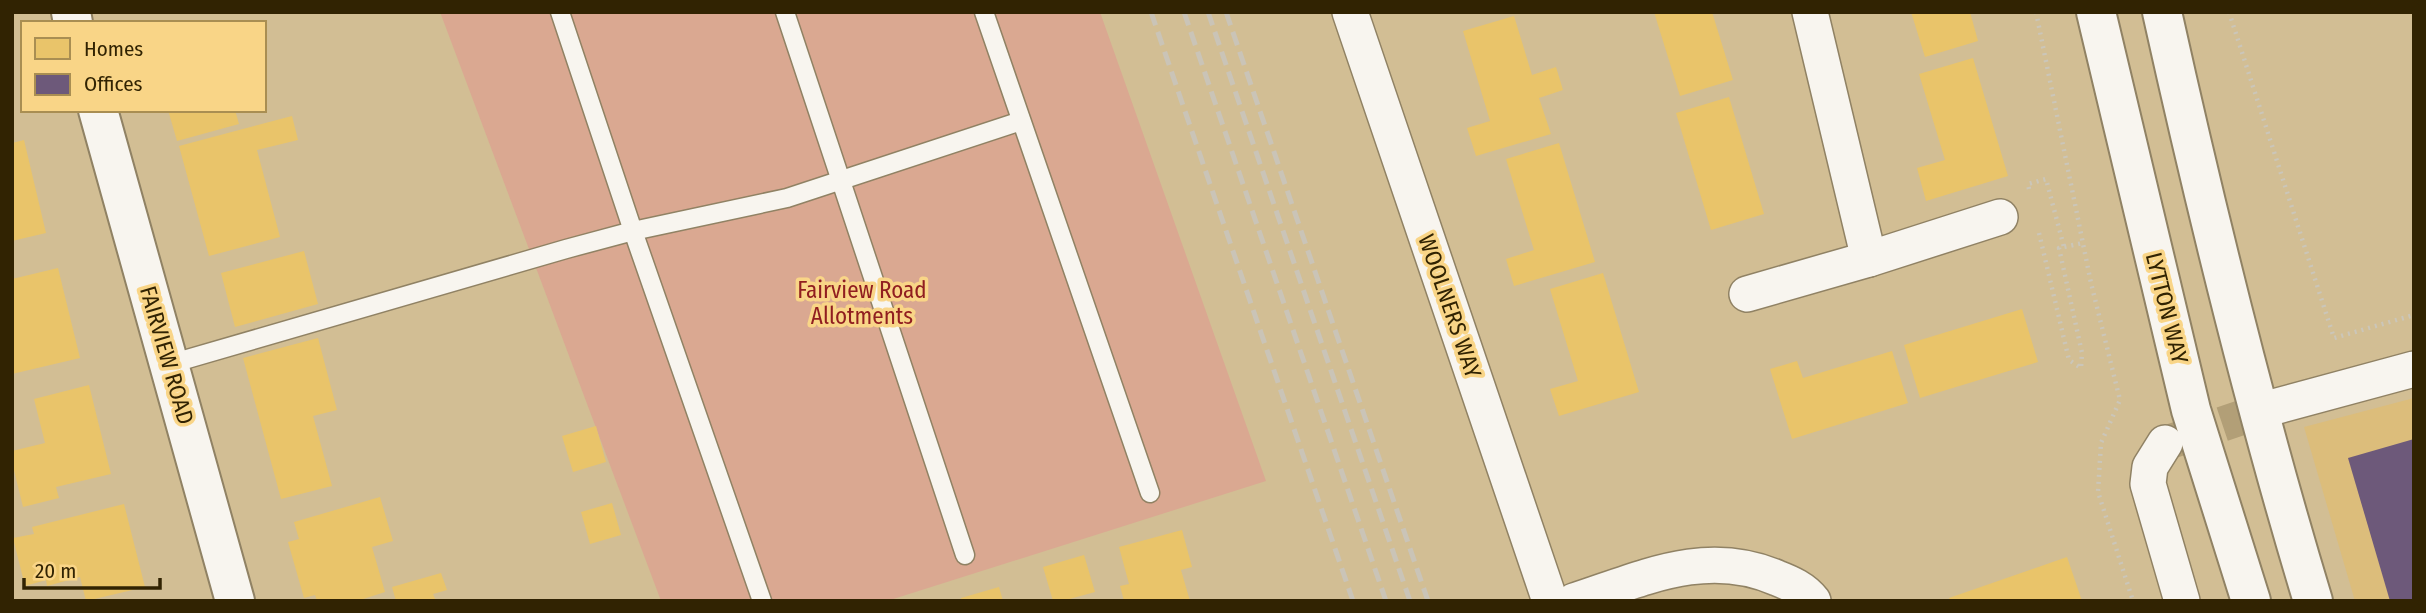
<svg xmlns="http://www.w3.org/2000/svg" width="2426" height="613" viewBox="0 0 2426 613" font-family="'Fira Sans Condensed',sans-serif">
  <style>
    .built { fill: #dcbd7b }
    .green { fill: #daa891 }
    .homes { fill: #e9c46a }
    .offices { fill: #6d597a }
    .lines { fill: none; stroke-linecap: round; stroke-linejoin: round }
    .street-tunnel { stroke: #b29f77; stroke-width: 35; stroke-dasharray: 35 18; stroke-linecap: butt }
    .lane-casing { stroke: #908264; stroke-width: 21 }
    .street-casing { stroke: #908264; stroke-width: 38 }
    .secondary-casing { stroke: #908264; stroke-width: 42 }
    .primary-casing { stroke: #908264; stroke-width: 42 }
    .path { stroke: #cbc6b9; stroke-width: 4.5; stroke-dasharray: 2 5; stroke-linecap: butt }
    .lane { stroke: #f8f5ef; stroke-width: 18 }
    .street { stroke: #f8f5ef; stroke-width: 35 }
    .secondary { stroke: #f8f5ef; stroke-width: 38 }
    .primary { stroke: #f8f5ef; stroke-width: 38 }
    .rail { stroke: #cac4b7; stroke-width: 5; stroke-dasharray: 14 7; stroke-linecap: butt }
    .labels { text-anchor: middle; stroke-width: 7; stroke-linejoin: round; paint-order: stroke }
    .park-label { font-size: 23px; fill: #901e20; stroke: #f9d587 }
    .street-label { font-size: 23px; fill: #312302; stroke: #f9d587 }
  </style>
  <rect width="100%" height="100%" fill="#d2be94"/>
  <!-- built -->
  <path class="built" d="M2414 398V601H2355L2304 427Z"/>
  <!-- green -->
  <path class="green" d="M440 12H1100L1266 481 887 601H661Z"/>
  <!-- homes -->
  <g class="homes">
    <path d="M1654 12H1712L1733 80 1680 96Z"/>
    <path d="M1911 12H1970L1978 41 1925 57Z"/>
    <path d="M1514 16 1532 75 1556 67 1563 90 1539 98 1551 134 1476 156 1467 128 1490 121 1463 31Z"/>
    <path d="M1973 58 2008 176 1926 201 1917 168 1945 160 1919 74Z"/>
    <path d="M1729 97 1764 214 1711 230 1676 113Z"/>
    <path d="M168 110H235L239 124 177 141Z"/>
    <path d="M292 116 298 140 257 150 280 237 209 256 179 146Z"/>
    <path d="M24 140 46 233 12 241V143Z"/>
    <path d="M1559 143 1595 262 1514 286 1506 259 1534 250 1506 159Z"/>
    <path d="M304 251 318 304 235 327 221 273Z"/>
    <path d="M58 268 80 358 12 374V279Z"/>
    <path d="M1603 273 1639 392 1559 416 1550 389 1578 381 1550 289Z"/>
    <path d="M2022 309 2038 362 1920 398 1904 345Z"/>
    <path d="M318 338 337 410 313 416 332 486 281 499 243 358Z"/>
    <path d="M1892 351 1908 403 1792 439 1770 369 1797 361 1803 378Z"/>
    <path d="M89 385 111 474 56 487 59 498 23 507 12 462V451L45 443 34 399Z"/>
    <path d="M596 426 606 462 573 472 562 436Z"/>
    <path d="M380 497 393 541 372 547 385 592 357 601H317L315 595 304 598 288 542 299 539 294 522Z"/>
    <path d="M612 503 621 535 590 544 581 512Z"/>
    <path d="M124 504 145 587 86 601 80 577 47 586 46 580 25 586 13 538 34 534 32 527Z"/>
    <path d="M1182 530 1192 567 1181 570 1190 601H1124L1120 586 1129 584 1119 547Z"/>
    <path d="M1084 555 1095 592 1062 601H1053L1043 567Z"/>
    <path d="M2067 557 2082 601H1950L1949 598Z"/>
    <path d="M441 573 447 590 433 594 436 601H396L392 587Z"/>
    <path d="M999 587 1003 601H961V598Z"/>
  </g>
  <!-- offices -->
  <path class="offices" d="M2414 439V601H2390L2348 458Z"/>
  <g class="lines">
    <!-- street-tunnel -->
    <path class="street-tunnel" d="M2172 441 2270 408"/>
    <!-- lane casing -->
    <g class="lane-casing">
      <g id="lane">
        <path d="M560 12 633 231 762 601"/>
        <path d="M785 12 965 555"/>
        <path d="M984 12 1150 493"/>
        <path d="M170 364 566 249 633 231 787 198 1021 121"/>
      </g>
    </g>
    <!-- street casing -->
    <g class="street-casing">
      <g id="street">
        <path d="M1350 12 1550 601"/>
        <path d="M1810 12 1869 259 2000 217"/>
        <path d="M1747 294 1869 259"/>
        <path d="M2270 408 2414 369"/>
        <path d="M2165 443 2150 467 2148 484 2182 601"/>
        <path d="M1574 601C1642 579 1706 547 1777 578 1790 583 1804 589 1813 601"/>
      </g>
    </g>
    <!-- secondary casing -->
    <g class="secondary-casing">
      <g id="secondary">
        <path d="M71 12 73 23"/>
        <path d="M98 110 235 601"/>
      </g>
    </g>
    <!-- primary casing -->
    <g class="primary-casing">
      <g id="primary">
        <path d="M2096 12 2191 410 2251 601"/>
        <path d="M2162 12C2206 210 2254 407 2313 601"/>
      </g>
    </g>
    <!-- path -->
    <g class="path">
      <path d="M2036 12 2091 283 2120 400 2101 443 2098 492 2133 601"/>
      <path d="M2229 12 2334 338 2414 315"/>
      <path d="M2029 189 2028 184 2046 179 2064 247"/>
      <path d="M2039 233 2069 360 2081 368 2082 353 2059 248 2083 243"/>
    </g>
    <!-- lane -->
    <use href="#lane" class="lane"/>
    <!-- street -->
    <use href="#street" class="street"/>
    <!-- secondary -->
    <use href="#secondary" class="secondary"/>
    <!-- primary -->
    <use href="#primary" class="primary"/>
    <!-- rail -->
    <g class="rail">
      <path d="M1151 12 1353 601"/>
      <path d="M1184 12 1386 601"/>
      <path d="M1208 12 1410 601"/>
      <path d="M1226 12 1428 601"/>
    </g>
  </g>
  <g class="labels">
    <!-- park labels -->
    <g class="park-label">
      <text x="862" y="298">Fairview Road<tspan x="862" dy="26">Allotments</tspan></text>
    </g>
    <!-- street labels -->
    <g class="street-label">
      <text transform="translate(1450 306) rotate(71)" y="8">WOOLNERS WAY</text>
      <text transform="translate(2167 308) rotate(76)" y="8">LYTTON WAY</text>
      <text transform="translate(167 355) rotate(74)" y="8">FAIRVIEW ROAD</text>
    </g>
  </g>
  <!-- border -->
  <rect width="2426" height="613" fill="none" stroke="#312302" stroke-width="28"/>
  <!-- legend -->
  <rect x="21" y="21" width="245" height="91" fill="#f9d587" stroke="#a98e52" stroke-width="2"/>
  <rect x="35" y="38" width="35" height="21" fill="#e9c46a" stroke="#a98e52" stroke-width="2"/>
  <text x="84" y="56" font-size="21" fill="#312302">Homes</text>
  <rect x="35" y="74" width="35" height="21" fill="#6d597a" stroke="#a98e52" stroke-width="2"/>
  <text x="84" y="91" font-size="21" fill="#312302">Offices</text>
  <!-- scale -->
  <path d="M24 578v10h136v-10" fill="none" stroke="#312302" stroke-width="3.5"/>
  <text x="35" y="578" font-size="21" fill="#312302" stroke="#f9d587" stroke-width="5" paint-order="stroke">20 m</text>
</svg>
